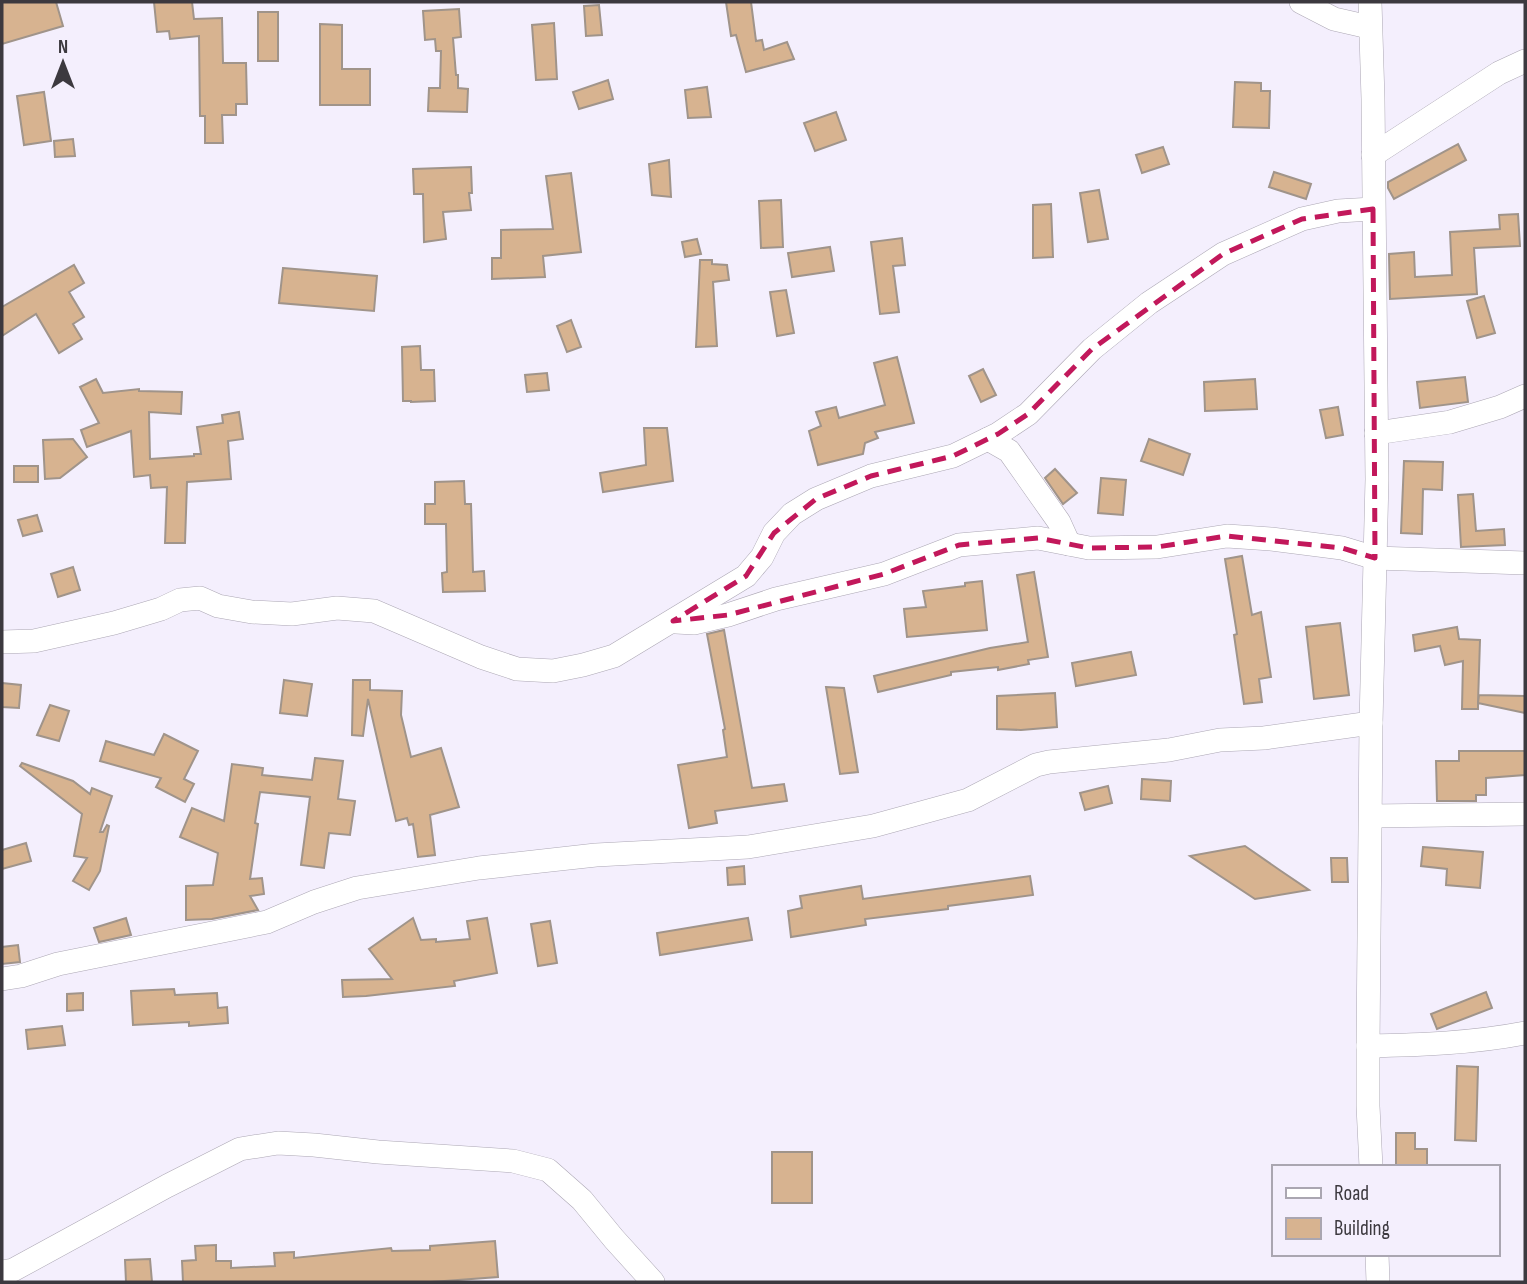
<svg xmlns="http://www.w3.org/2000/svg" width="1527" height="1284" viewBox="0 0 1527 1284" font-family="'Sofia Sans Condensed',sans-serif">
  <style>
    .building { fill: #d7b390; stroke: #a0948a; stroke-width: 2 }
    .lines { fill: none; stroke-linecap: round; stroke-linejoin: round }
    .street-casing { stroke: #aca7b4; stroke-width: 24 }
    .street { stroke: #fff; stroke-width: 23 }
    .marked { fill: none; stroke: #c2185b; stroke-width: 5; stroke-dasharray: 14 9; stroke-linejoin: round }
  </style>
  <rect width="100%" height="100%" fill="#f4effd"/>
  <!-- building -->
  <g class="building">
    <path d="M2 2H56L63 26 2 44Z"/>
    <path d="M154 2H192L194 19 222 18 223 63H246L247 104H236V115H222L223 143H205V116H200L199 36 170 39 169 31 157 32Z"/>
    <path d="M726 2H751L756 41 762 40 764 50 787 42 794 59 746 72 736 35 731 36Z"/>
    <path d="M599 5 602 35 586 36 584 6Z"/>
    <path d="M459 9 461 37 453 38 456 75H458V88L468 89 467 112 428 111 429 88H440L441 51H436L435 39 425 40 423 11Z"/>
    <rect x="258" y="12" width="20" height="49"/>
    <path d="M554 23 557 79 536 80 532 25Z"/>
    <path d="M320 24 342 25V69H370V105H320Z"/>
    <path d="M608 80 613 99 579 109 573 92Z"/>
    <path d="M1235 82 1261 83V91H1270L1269 128 1233 127Z"/>
    <path d="M707 87 711 117 688 118 685 90Z"/>
    <path d="M44 92 51 141 24 145 17 96Z"/>
    <path d="M836 112 846 140 815 151 804 123Z"/>
    <path d="M73 139 75 156 55 157 54 141Z"/>
    <path d="M1458 144 1466 160 1394 199 1388 188V182Z"/>
    <path d="M1163 147 1169 164 1142 173 1136 155Z"/>
    <path d="M669 160 671 197 652 195 649 164Z"/>
    <path d="M471 167 472 193H469L471 210 443 212 446 239 424 242 423 194H414L413 169Z"/>
    <path d="M1274 172 1311 184 1306 199 1269 187Z"/>
    <path d="M571 173 581 252 543 256 545 277 492 279V258H501V230L553 229 546 176Z"/>
    <path d="M1099 190 1108 239 1088 242 1080 193Z"/>
    <path d="M781 200 783 247 761 248 759 201Z"/>
    <path d="M1051 204 1053 257 1033 258V205Z"/>
    <path d="M1518 214 1520 246 1474 248 1477 294 1390 299 1389 254 1414 252 1415 277 1452 275 1450 232 1500 229 1499 215Z"/>
    <path d="M902 238 905 265 893 266 899 312 880 314 871 242Z"/>
    <path d="M697 239 701 254 685 257 682 242Z"/>
    <path d="M830 247 834 271 792 277 788 253Z"/>
    <path d="M700 260H712V264L727 265 729 280 713 282 717 346 696 347Z"/>
    <path d="M74 265 84 283 69 292 84 317 73 324 82 339 59 353 36 314 2 336V307Z"/>
    <path d="M283 268 377 276 374 311 279 303Z"/>
    <path d="M786 290 794 333 777 336 770 292Z"/>
    <path d="M1484 296 1495 333 1477 338 1467 301Z"/>
    <path d="M571 320 581 347 567 352 557 326Z"/>
    <path d="M420 346 421 370H434L435 401 411 402V401H403L402 347Z"/>
    <path d="M897 357 914 423 875 432 878 438 865 443 863 454 818 465 809 431 821 426 816 412 836 407 839 418 885 405 874 363Z"/>
    <path d="M983 369 996 395 981 402 969 376Z"/>
    <path d="M547 373 549 390 527 392 525 375Z"/>
    <path d="M1465 377 1468 402 1420 408 1417 382Z"/>
    <path d="M96 379 103 393 139 389V391L182 392 181 414 149 412 150 459 194 456V454H201L197 427 223 423 222 415 239 412 243 439 228 441 231 479 187 482 185 543H165L167 487 151 488 150 475 134 477 131 431 87 447 81 430 99 423 80 387Z"/>
    <path d="M1255 379 1257 409 1205 411 1204 382Z"/>
    <path d="M1338 407 1343 435 1326 438 1320 410Z"/>
    <path d="M644 428H667L673 481 603 492 600 473 646 465Z"/>
    <path d="M73 439 87 457 60 478 45 479 43 440Z"/>
    <path d="M1149 439 1190 454 1183 475 1141 461Z"/>
    <path d="M1404 461 1443 462 1442 490 1423 489 1422 534 1401 533Z"/>
    <rect x="14" y="466" width="24" height="16"/>
    <path d="M1055 469 1077 493 1063 504 1045 478Z"/>
    <path d="M1101 478 1126 480 1123 515 1098 513Z"/>
    <path d="M464 481 465 504H471L473 572 484 571 485 591 443 592 442 573 447 572 446 524H425V504H435V482Z"/>
    <path d="M1473 494 1476 531 1504 529 1505 545 1461 547 1458 495Z"/>
    <path d="M37 515 42 531 23 536 18 520Z"/>
    <path d="M1242 556 1252 615 1261 612 1271 677 1259 679 1262 702 1244 704 1234 635 1237 634 1225 559Z"/>
    <path d="M73 567 80 590 58 597 51 574Z"/>
    <path d="M1034 572 1048 657 1028 660 1029 664 998 670V667L951 672V675L878 692 874 676 990 648 1028 642 1017 575Z"/>
    <path d="M982 581 987 630 907 637 904 609 926 607 923 591 965 586V583Z"/>
    <path d="M1340 623 1349 695 1314 699 1306 627Z"/>
    <path d="M1457 627 1459 639 1480 640 1478 703 1479 695 1525 696V713L1478 703V709H1462L1463 661 1445 665 1440 646 1415 651 1413 635Z"/>
    <path d="M724 630 752 788 784 784 787 801 715 811 717 823 689 828 678 765 727 757 723 730 725 729 707 634Z"/>
    <path d="M1131 652 1136 675 1076 686 1072 663Z"/>
    <path d="M284 680 312 684 307 716 280 713Z"/>
    <path d="M353 680H370V690L402 691 401 715 411 757 441 748 459 807 430 815 435 855 418 857 413 824 409 825 407 818 396 821 368 699 363 736 352 735Z"/>
    <path d="M2 683 21 685 19 708 2 707Z"/>
    <path d="M826 687 844 688 858 772 840 774Z"/>
    <path d="M1055 693 1057 727 1021 730 997 729V696Z"/>
    <path d="M50 705 69 711 59 741 37 735Z"/>
    <path d="M164 734 198 751 184 779 194 784 185 802 156 787 161 778 100 761 106 741 154 755Z"/>
    <path d="M1459 751H1525V775L1486 778V795H1476V801H1437L1436 761H1459Z"/>
    <path d="M315 758 343 761 338 799 355 801 350 835 329 833 324 868 301 865 310 797 260 792 255 823 258 824 250 879 262 878 264 894 250 896 258 910 212 919 186 920V886L213 885 218 853 180 837 192 808 224 821 232 764 263 768 262 775 312 780Z"/>
    <path d="M22 763 73 781 90 794 92 788 112 796 100 832H103L107 825 109 826 100 871 89 890 73 881 87 858 74 856 82 814 20 766Z"/>
    <path d="M1142 779 1171 781 1170 801 1141 799Z"/>
    <path d="M1108 786 1112 803 1085 810 1080 793Z"/>
    <path d="M26 843 31 861 2 869V850Z"/>
    <path d="M1245 846 1281 871 1309 890 1255 899 1190 856Z"/>
    <path d="M1423 847 1483 852 1480 888 1446 885 1447 869 1421 866Z"/>
    <path d="M1331 858H1347L1348 882H1332Z"/>
    <path d="M744 866 745 884 728 885 727 868Z"/>
    <path d="M1030 876 1033 895 948 906V909L865 919 866 925 791 937 788 911 802 908 800 896 861 886 863 899Z"/>
    <path d="M126 918 131 935 99 942 94 928Z"/>
    <path d="M413 918 421 940 436 939V942L470 939 467 921 487 918 497 973 454 981 455 986 366 996 343 997 342 980 392 979 369 949Z"/>
    <path d="M748 918 752 940 660 955 657 933Z"/>
    <path d="M550 921 557 963 538 966 531 924Z"/>
    <path d="M18 945 20 962 2 964V947Z"/>
    <path d="M174 989 175 995 217 993 218 1008 227 1007 228 1023 189 1026V1022L133 1025 131 991Z"/>
    <path d="M1486 992 1492 1008 1437 1029 1431 1014Z"/>
    <path d="M83 993V1010L67 1011V994Z"/>
    <path d="M62 1026 65 1045 28 1049 26 1030Z"/>
    <path d="M1457 1066 1478 1067 1476 1141 1455 1140Z"/>
    <path d="M1396 1133H1415V1149H1427V1166H1396Z"/>
    <rect x="772" y="1152" width="40" height="51"/>
    <path d="M495 1241 498 1277 431 1282H183L182 1261 196 1260 195 1246 216 1245V1261H231V1268L275 1266 274 1253 294 1252V1258L391 1248 392 1251 430 1250V1246Z"/>
    <path d="M150 1259 152 1282H126L125 1260Z"/>
  </g>
  <g class="lines">
    <!-- street casing -->
    <g class="street-casing">
      <g id="street">
        <path d="M1301 2 1334 19 1369 27"/>
        <path d="M1370 2 1373 99 1377 479 1371 723 1368 1046V1106L1371 1167"/>
        <path d="M1373 155 1499 73 1525 61"/>
        <path d="M1376 433 1450 422 1500 407 1525 396"/>
        <path d="M988 439 1009 451 1059 522 1069 544"/>
        <path d="M676 622 694 623 728 615 776 599 884 574 959 545 1038 538 1089 548 1157 547 1227 536 1271 539 1342 548 1375 558 1525 563"/>
        <path d="M2 642 34 641 114 623 161 609 180 600 200 598 218 606 252 612 292 614 337 608 374 611 481 657 517 669 553 671 583 665 614 656 746 576 762 557 774 533 792 514 816 499 871 476 953 456 998 434 1028 414 1092 349 1149 303 1223 254 1302 219 1338 211 1373 209"/>
        <path d="M1371 816 1525 814"/>
        <path d="M2 979 21 976 58 964 267 922 314 902 357 888 479 868 596 855 748 847 873 826 968 800 1036 765 1049 762 1169 750 1220 740 1264 738 1371 723"/>
        <path d="M1368 1046C1421 1045 1473 1043 1525 1033"/>
        <path d="M1377 1254 1378 1282"/>
        <path d="M2 1272 13 1270 167 1186 240 1149 278 1143 314 1145 378 1152 513 1161 548 1170 582 1200 614 1239 653 1282"/>
      </g>
    </g>
    <!-- street -->
    <use href="#street" class="street"/>
  </g>
  <!-- marked area -->
  <path class="marked" d="M1373 209 1375 558 1342 548 1227 536 1157 547 1089 548 1038 538 959 545 884 574 728 615 673 621 746 576 774 533 816 499 871 476 953 456 998 434 1028 414 1092 349 1223 254 1302 219Z"/>
  <!-- border -->
  <rect width="1527" height="1284" fill="none" stroke="#3c393f" stroke-width="7"/>
  <!-- legend -->
  <rect x="1272" y="1165" width="228" height="91" fill="#f4effd" stroke="#aaa6b1" stroke-width="2"/>
  <rect x="1286" y="1188" width="35" height="10" fill="#ffffff" stroke="#aaa6b1" stroke-width="2"/>
  <text x="1334" y="1200" font-size="21" fill="#3c393f">Road</text>
  <rect x="1286" y="1218" width="35" height="21" fill="#d7b390" stroke="#aaa6b1" stroke-width="2"/>
  <text x="1334" y="1235" font-size="21" fill="#3c393f">Building</text>
  <!-- north arrow -->
  <g transform="translate(63 63)" stroke="#f4effd" stroke-width="5" paint-order="stroke">
  <path d="M0-5L12 26L0 18L-12 26Z" fill="#3c393f"/>
  <text y="-10" font-size="19" font-weight="bold" text-anchor="middle" fill="#3c393f">N</text>
  </g>
</svg>
